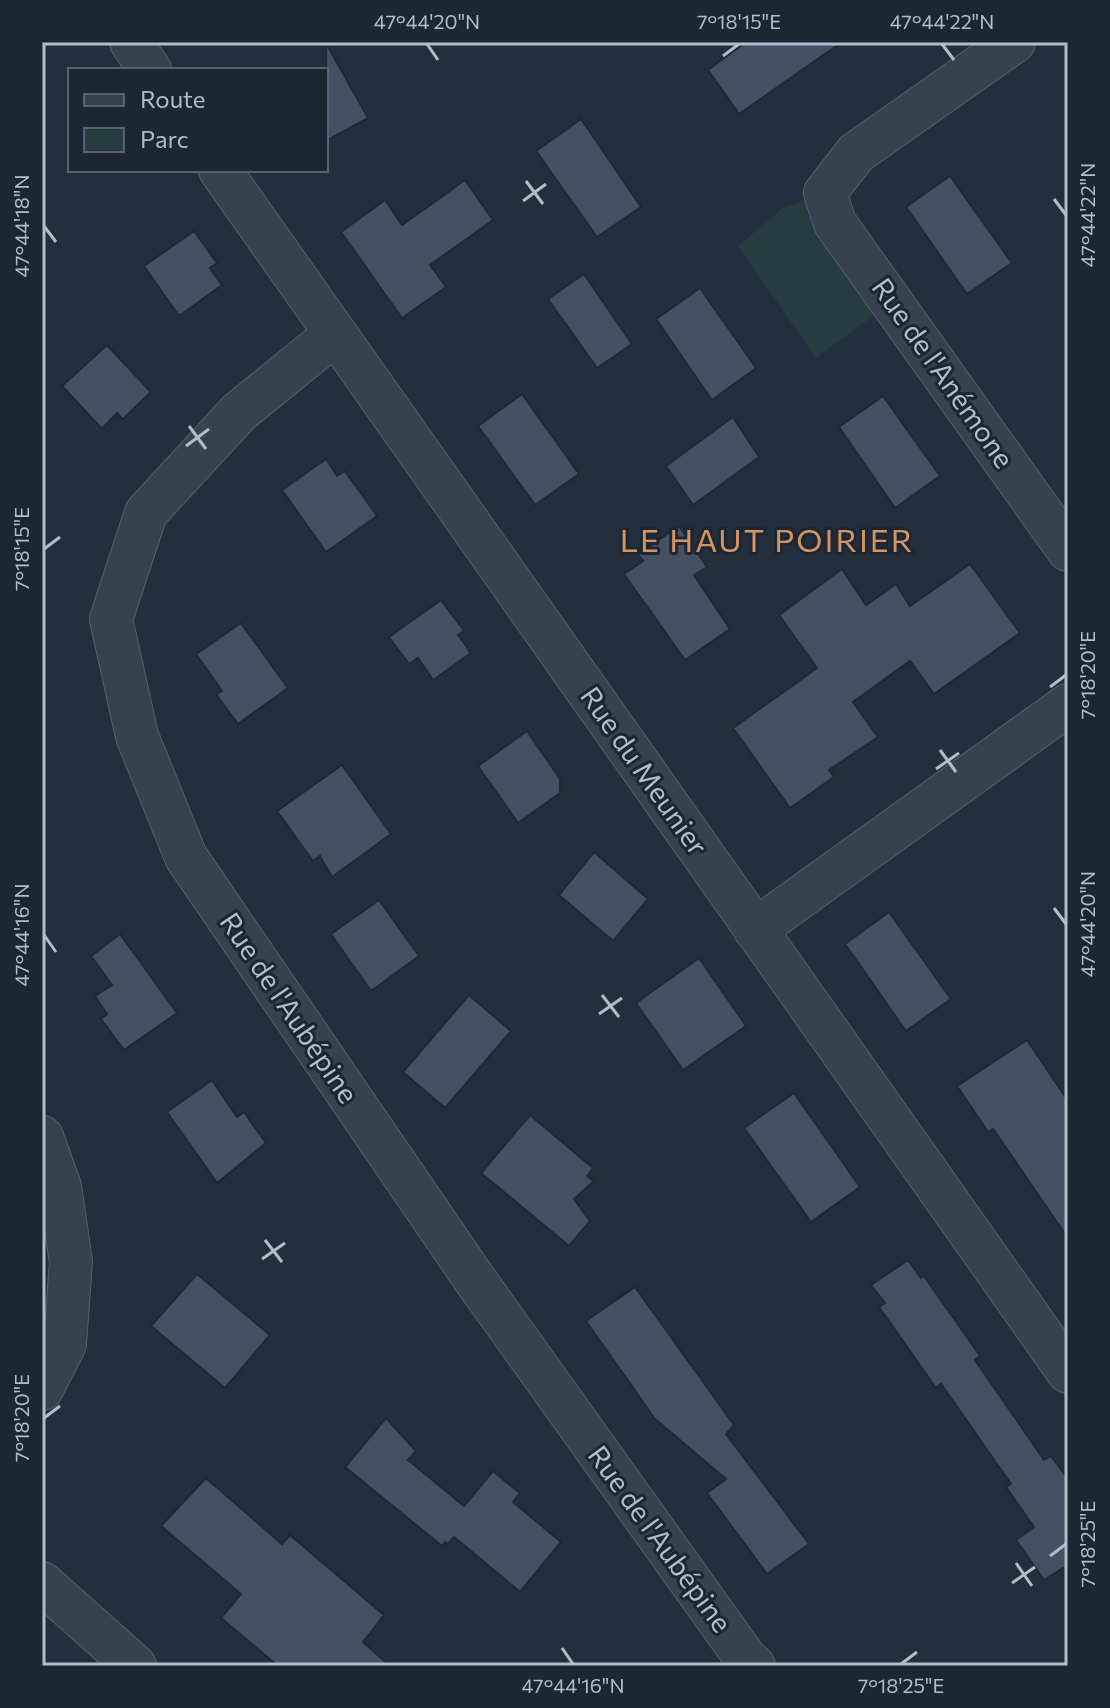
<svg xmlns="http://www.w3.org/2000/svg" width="1110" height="1708" viewBox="0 0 1110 1708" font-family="Commissioner,sans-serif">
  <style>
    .green { fill: #263c3f }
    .building { fill: #455162; stroke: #1f2835; stroke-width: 2 }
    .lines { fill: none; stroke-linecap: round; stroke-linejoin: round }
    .minor-casing { stroke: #565f6c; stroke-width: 44 }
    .minor { stroke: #38414e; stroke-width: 42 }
    .ticks { fill: none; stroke: #b4bcc9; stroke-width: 3 }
    .labels { text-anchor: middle; stroke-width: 6; stroke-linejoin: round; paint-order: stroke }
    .street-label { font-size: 28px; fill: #b4bcc9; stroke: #1d2633 }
    .quarter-label { font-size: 32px; letter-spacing: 2px; fill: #d59563; stroke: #1d2633 }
    .neatline { fill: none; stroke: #b4bcc9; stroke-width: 3 }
    .ticks-label { font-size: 20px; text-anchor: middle; fill: #b4bcc9 }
  </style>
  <rect width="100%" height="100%" fill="#242f3e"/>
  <!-- green -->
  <path class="green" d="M825 193 893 301 816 358 738 246 783 208Z"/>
  <!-- building -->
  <g class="building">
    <path d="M746 42H842L739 114 708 70Z"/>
    <path d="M326 43 368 118 326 141Z"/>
    <path d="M581 119 641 207 597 237 536 151Z"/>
    <path d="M950 176 1012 263 967 294 906 207Z"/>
    <path d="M465 180 493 220 430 265 446 287 402 318 341 232 385 200 402 225Z"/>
    <path d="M194 231 217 263 210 268 222 285 179 316 144 266Z"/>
    <path d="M584 274 632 344 597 368 548 299Z"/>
    <path d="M700 288 756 368 712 400 656 319Z"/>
    <path d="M107 345 151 392 123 419 117 413 102 429 62 386Z"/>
    <path d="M522 394 579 474 535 505 478 426Z"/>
    <path d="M883 396 940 476 895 508 839 427Z"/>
    <path d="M733 417 759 457 693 505 666 466Z"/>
    <path d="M326 459 337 476 345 471 377 516 326 552 282 490Z"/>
    <path d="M679 526 707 567 694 575 730 629 685 660 624 574 643 561 638 554Z"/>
    <path d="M970 564 1020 633 934 694 910 661 853 702 878 737 829 770 834 777 790 808 733 728 817 668 779 615 842 569 866 605 896 584 910 606Z"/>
    <path d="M441 600 464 631 458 635 471 653 433 680 418 658 409 664 389 637Z"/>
    <path d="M241 623 288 688 238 724 216 694 222 691 196 654Z"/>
    <path d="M527 731 560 779V793L518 823 478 766Z"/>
    <path d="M342 765 391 834 332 877 320 856 313 861 277 811Z"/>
    <path d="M594 852 648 899 613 941 559 895Z"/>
    <path d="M379 900 419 956 371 991 331 934Z"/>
    <path d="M889 912 951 999 906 1031 845 944Z"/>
    <path d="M120 934 177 1013 124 1050 101 1019 107 1014 95 996 112 985 91 956Z"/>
    <path d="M699 958 746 1026 683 1070 636 1003Z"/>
    <path d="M469 995 511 1031 445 1108 403 1072Z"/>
    <path d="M1027 1040 1068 1101V1238L993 1129 988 1132 957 1086Z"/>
    <path d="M212 1080 237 1117 244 1112 266 1143 217 1183 167 1112Z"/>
    <path d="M794 1093 860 1187 811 1222 744 1128Z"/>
    <path d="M530 1115 593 1168 587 1176 594 1181 574 1199 590 1221 569 1246 481 1173Z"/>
    <path d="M908 1260 921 1278 924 1276 980 1356 975 1360 1044 1460 1051 1456 1068 1479V1575L1063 1568 1044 1580 1016 1540 1034 1527 1006 1487 1011 1484 941 1384 936 1388 879 1307 885 1303 871 1285Z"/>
    <path d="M197 1274 270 1335 225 1388 151 1326Z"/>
    <path d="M635 1287 734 1425 726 1434 809 1544 767 1574 707 1493 726 1479 655 1419 586 1321Z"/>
    <path d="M386 1418 416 1451 408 1460 464 1506 493 1471 520 1493 513 1502 561 1542 520 1592 454 1537 448 1544 445 1542 442 1546 345 1467Z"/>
    <path d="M206 1478 282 1544 290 1535 384 1615 363 1642 390 1666H278L221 1618 241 1594 161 1526Z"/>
  </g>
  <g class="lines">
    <!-- minor casing -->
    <g class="minor-casing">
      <g id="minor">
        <path d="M131 42 150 70"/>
        <path d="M1014 42 856 153 825 193 835 223 1068 550"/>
        <path d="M220 170 1068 1372"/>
        <path d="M335 334 239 412 146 513 111 619 137 736 186 857 473 1277 746 1659 754 1666"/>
        <path d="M755 930 1068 705"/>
        <path d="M42 1137 60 1187 71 1262 65 1344 42 1389"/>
        <path d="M42 1583 135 1666"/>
      </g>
    </g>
    <!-- minor -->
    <use href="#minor" class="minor"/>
  </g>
  <!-- ticks -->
  <path class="ticks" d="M427 44 438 60M942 44 954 60M723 56 739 44M526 181 543 204M1054 199 1066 215M523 201 546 184M44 226 56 242M189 426 206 449M186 446 209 429M44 549 60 537M1050 687 1066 675M940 750 956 772M936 769 959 753M1054 908 1066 924M44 935 56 952M602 995 619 1017M599 1014 622 998M265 1240 282 1262M262 1259 285 1243M44 1418 60 1406M1050 1556 1066 1544M1016 1563 1032 1586M1012 1583 1035 1567M562 1648 573 1664M901 1664 917 1652"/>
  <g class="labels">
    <!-- street labels -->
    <g class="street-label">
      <text transform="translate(943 373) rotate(55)" y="10">Rue de l'Anémone</text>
      <text transform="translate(644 771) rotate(55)" y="10">Rue du Meunier</text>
      <text transform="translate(289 1008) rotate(56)" y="10">Rue de l'Aubépine</text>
      <text transform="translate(660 1539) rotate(54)" y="10">Rue de l'Aubépine</text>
    </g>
    <!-- quarter labels -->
    <g class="quarter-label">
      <text x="767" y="552">LE HAUT POIRIER</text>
    </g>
  </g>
  <!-- border -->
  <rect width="1110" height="1708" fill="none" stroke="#1d2633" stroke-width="88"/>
  <!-- legend -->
  <rect x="68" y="68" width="260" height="104" fill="#1d2633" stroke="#59626f" stroke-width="2"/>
  <rect x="84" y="94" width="40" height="12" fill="#38414e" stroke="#59626f" stroke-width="2"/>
  <text x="140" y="108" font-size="24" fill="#b4bcc9">Route</text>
  <rect x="84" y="128" width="40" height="24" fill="#263c3f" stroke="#59626f" stroke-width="2"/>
  <text x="140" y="148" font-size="24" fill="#b4bcc9">Parc</text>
  <rect x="44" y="44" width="1022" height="1620" class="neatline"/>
  <g class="ticks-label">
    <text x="427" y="29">47°44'20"N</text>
    <text x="739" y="29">7°18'15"E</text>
    <text x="942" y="29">47°44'22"N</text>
    <text transform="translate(1088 215) rotate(-90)" y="7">47°44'22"N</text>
    <text transform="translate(22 226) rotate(-90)" y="7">47°44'18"N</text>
    <text transform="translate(22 549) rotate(-90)" y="7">7°18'15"E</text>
    <text transform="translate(1088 675) rotate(-90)" y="7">7°18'20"E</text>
    <text transform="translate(1088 924) rotate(-90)" y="7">47°44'20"N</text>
    <text transform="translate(22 935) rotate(-90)" y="7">47°44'16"N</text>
    <text transform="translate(22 1418) rotate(-90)" y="7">7°18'20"E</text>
    <text transform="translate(1088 1544) rotate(-90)" y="7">7°18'25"E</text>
    <text x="573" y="1693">47°44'16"N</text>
    <text x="901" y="1693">7°18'25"E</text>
  </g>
</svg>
